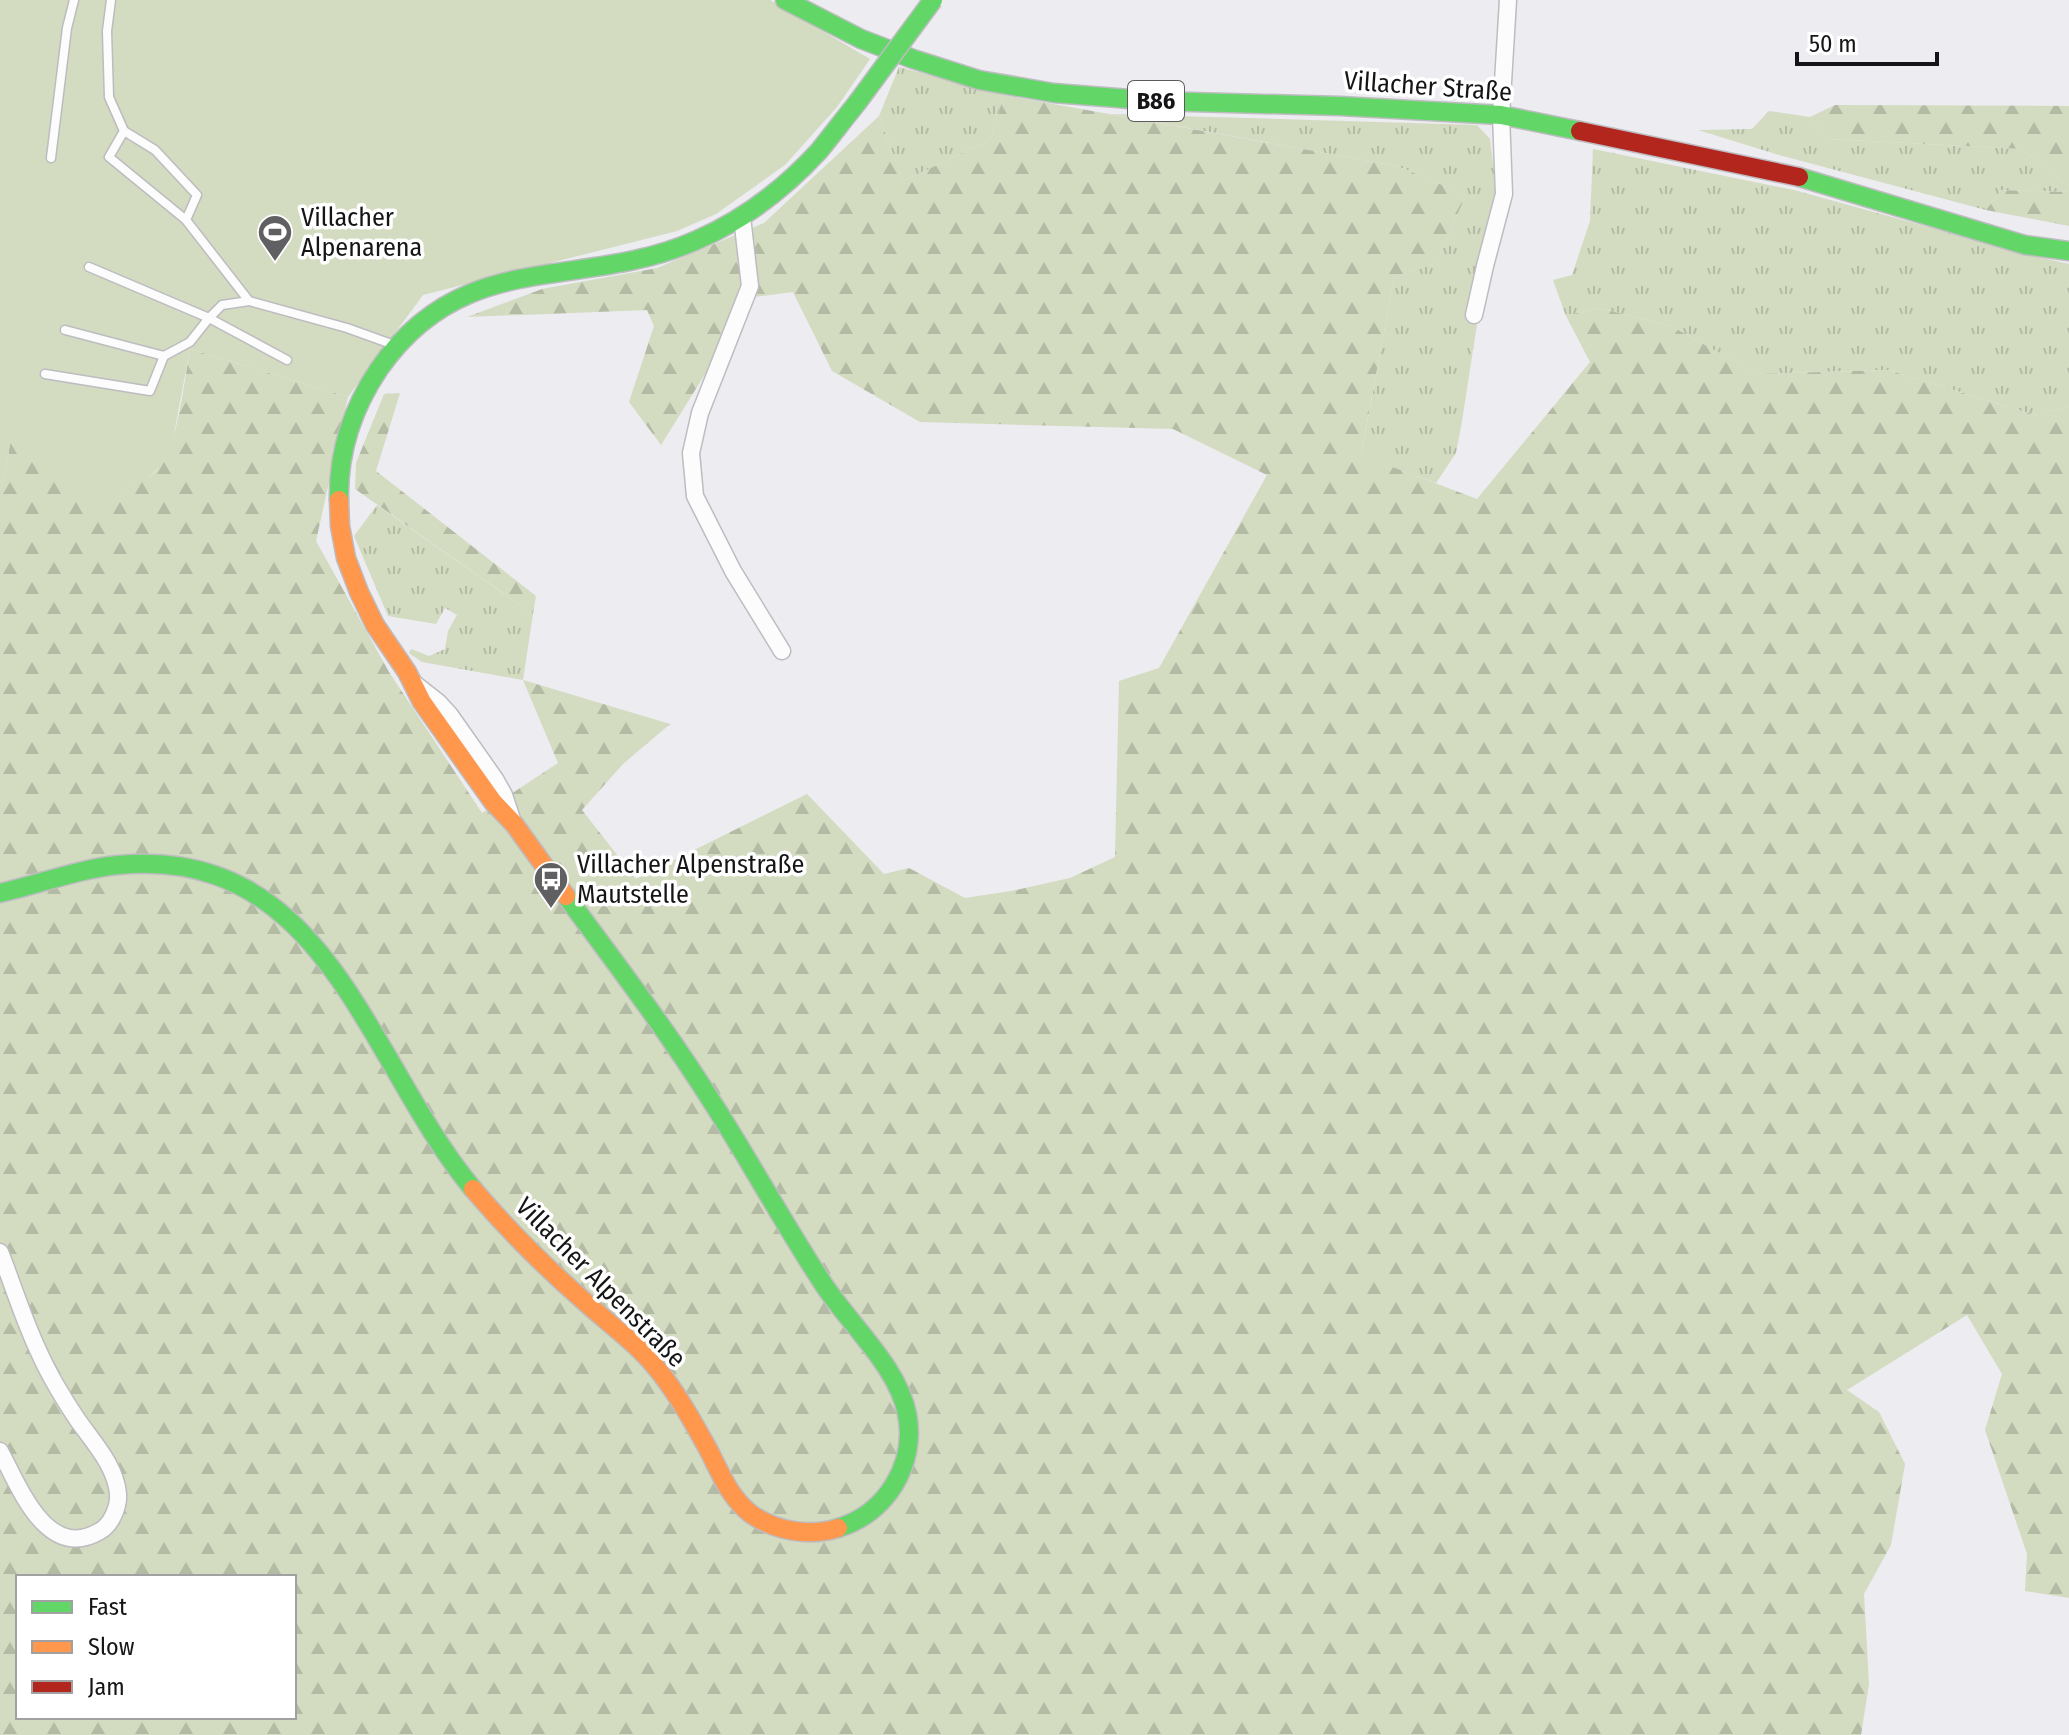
<svg xmlns="http://www.w3.org/2000/svg" width="2069" height="1735" viewBox="0 0 2069 1735" font-family="'Fira Sans Condensed',sans-serif">
  <style>
    .grass { fill: url(#grass-tufts) }
    .forest { fill: url(#forest-firs); fill-rule: evenodd }
    .garden { fill: #d3dbc0 }
    .lines { fill: none; stroke-linecap: round; stroke-linejoin: round }
    .lane-casing { stroke: #bdbcc0; stroke-width: 11 }
    .street-casing { stroke: #bdbcc0; stroke-width: 19 }
    .fast-casing { stroke: #bdbcc0; stroke-width: 21 }
    .slow-casing { stroke: #bdbcc0; stroke-width: 21 }
    .jam-casing { stroke: #bdbcc0; stroke-width: 21 }
    .lane { stroke: #fcfcfd; stroke-width: 8 }
    .street { stroke: #fcfcfd; stroke-width: 16 }
    .fast { stroke: #63d668; stroke-width: 18 }
    .slow { stroke: #ff974d; stroke-width: 18 }
    .jam { stroke: #b3261e; stroke-width: 18 }
    .fast-bridge-casing { stroke: #bdbcc0; stroke-width: 21; stroke-linecap: butt }
    .fast-bridge { stroke: #63d668; stroke-width: 18 }
    .labels { text-anchor: middle; stroke-width: 7; stroke-linejoin: round; paint-order: stroke }
    .shield { fill: #fff; stroke: #5b5b5d; stroke-width: 2 }
    .shield-label { font-size: 24px; font-weight: bold; fill: #151517 }
    .street-label { font-size: 26px; fill: #151517; stroke: #fff }
    .poi-label { font-size: 26px; fill: #151517; stroke: #fff; text-anchor: start }
  </style>
  <defs>
    <pattern id="grass-tufts" width="24" height="20" patternUnits="userSpaceOnUse" patternTransform="scale(2)"><rect width="24" height="20" fill="#d3dbc0"/><path d="M3 7l-1-3M5 7V3M7 7l1-3M15 17l-1-3M17 17v-4M19 17l1-3" fill="none" stroke="#b4bba4"/></pattern>
    <pattern id="forest-firs" width="22" height="20" patternUnits="userSpaceOnUse" patternTransform="scale(2)"><rect width="22" height="20" fill="#d3dbc0"/><path d="M5 1l3.5 6h-7zM16 11l3.5 6h-7z" fill="#b4bba4"/></pattern>
  </defs>
  <rect width="100%" height="100%" fill="#ececf1"/>
  <!-- grass -->
  <g class="grass">
    <path d="M899 67 1004 95 990 140 903 181 879 116Z"/>
    <path d="M1769 111 1810 117 1829 139 2021 149 2069 186V192L2001 190 1986 210 1779 155 1698 130 1752 129Z"/>
    <path d="M1110 114 1477 125 1490 139 1497 195 1462 421 1456 453 1436 483 1361 456 1394 278 1436 263 1466 195 1397 166Z"/>
    <path d="M1593 149 1794 190 2030 255 2069 264V406L2035 415 1888 370 1757 374 1671 326 1599 308 1566 316 1553 280 1572 275 1590 221Z"/>
    <path d="M377 505 533 614 523 680 422 662 409 653 411 649 429 656 445 649 448 631 457 615 445 608 436 624 388 616 354 536Z"/>
  </g>
  <!-- forest -->
  <g class="forest">
    <path d="M1004 95 1397 166 1466 195 1436 263 1394 278 1361 455 1477 499 1590 362 1566 316 1599 308 1671 326 1757 374 1888 370 2035 415 2069 406V1598L2025 1591 2027 1554 1985 1430 2002 1374 1967 1315 1847 1390 1879 1412 1905 1464 1891 1545 1864 1594 1869 1684 1861 1735H0V489L5 476 10 443 20 440 34 462 122 491C135 485 149 479 159 468 177 450 185 377 190 349L348 397 316 541 389 672 482 813 558 763 523 680 670 724 623 764 582 810 636 879 807 794 884 874 909 868 965 898 1011 891 1070 878 1115 857 1119 681 1159 668 1267 475 1173 429 920 422 832 371 793 292 753 297 661 445 629 402 654 326 647 310 467 317 542 289 657 268 764 223 879 116 903 181 990 140ZM18 1577H294V1717H18Z"/>
    <path d="M1835 105 2069 106V186L2021 149 1829 139 1810 117Z"/>
    <path d="M2001 190 2069 192V226L1986 210Z"/>
    <path d="M400 393 376 471 536 596 533 614 355 489 356 463 384 394Z"/>
  </g>
  <!-- garden -->
  <path class="garden" d="M0 0H770L870 59 837 107 785 165 716 214 677 231 423 295 348 397 190 349 171 450 160 467 144 481 122 491 96 497 73 492 43 472 34 462 19 440 10 444 5 476 0 489Z"/>
  <g class="lines">
    <!-- lane casing -->
    <g class="lane-casing">
      <g id="lane">
        <path d="M111 0 107 31 109 97 124 131"/>
        <path d="M51 158 67 28 74 0"/>
        <path d="M186 220 109 157 124 131 155 150 197 195 186 220 249 301 347 328 397 346"/>
        <path d="M89 267 209 318 287 360"/>
        <path d="M65 330 164 356 190 342 209 318 222 305 249 301"/>
        <path d="M45 374 150 391 164 356"/>
      </g>
    </g>
    <!-- street casing -->
    <g class="street-casing">
      <g id="street">
        <path d="M742 217 750 286 700 413 691 453 695 496 733 571 782 651"/>
        <path d="M1474 315 1485 266 1504 194 1501 115 1508 0"/>
        <path d="M415 684 438 702 450 715 495 779 504 795 512 819"/>
        <path d="M0 1252C13 1285 23 1318 38 1350 48 1373 63 1398 77 1419 92 1441 116 1466 118 1494 119 1507 111 1525 100 1531 47 1562 20 1488 0 1451"/>
      </g>
    </g>
    <!-- fast casing -->
    <g class="fast-casing">
      <g id="fast">
        <path d="M785 0 861 39 913 59 979 80 1054 93 1155 101 1340 106 1501 115 1580 131"/>
        <path d="M1799 177 2025 245 2069 251"/>
        <path d="M339 500C338 452 352 409 379 369 465 245 581 292 697 240 743 220 785 188 819 151 832 135 844 119 857 103"/>
        <path d="M0 893C40 884 78 869 118 865 327 845 367 1062 473 1189"/>
        <path d="M566 896C617 965 669 1033 714 1105 751 1163 784 1224 822 1282 848 1323 898 1366 907 1414 917 1464 886 1514 838 1528"/>
      </g>
    </g>
    <!-- slow casing -->
    <g class="slow-casing">
      <g id="slow">
        <path d="M339 500 340 526 346 558 359 592 375 625 407 672 422 702 493 802 514 824 566 896"/>
        <path d="M473 1189C507 1229 544 1266 584 1301 609 1324 638 1344 659 1371 678 1395 693 1422 708 1449 720 1472 729 1497 751 1514 775 1531 810 1537 838 1528"/>
      </g>
    </g>
    <!-- jam casing -->
    <g class="jam-casing">
      <path id="jam" d="M1580 131 1799 177"/>
    </g>
    <!-- lane -->
    <use href="#lane" class="lane"/>
    <!-- street -->
    <use href="#street" class="street"/>
    <!-- fast -->
    <use href="#fast" class="fast"/>
    <!-- slow -->
    <use href="#slow" class="slow"/>
    <!-- jam -->
    <use href="#jam" class="jam"/>
    <!-- fast-bridge casing -->
    <g class="fast-bridge-casing">
      <path id="fast-bridge" d="M857 103 933 0"/>
    </g>
    <!-- fast-bridge -->
    <use href="#fast-bridge" class="fast-bridge"/>
  </g>
  <!-- icons -->
  <defs>
    <g id="stadium-pin" transform="scale(1.8)"><path d="M0 17L-7.5 6A9.5 9.5 0 1 1 7.5 6Z" fill="#606063" stroke="#fff"/><path d="M0-5a6.5 5 0 1 0 0 10a6.5 5 0 1 0 0-10ZM-3.5-1.8h7v3.6h-7Z" fill="#fff"/></g>
    <g id="bus-pin" transform="scale(1.8)"><path d="M0 17L-7.5 6A9.5 9.5 0 1 1 7.5 6Z" fill="#606063" stroke="#fff"/><path d="M-5-6H5V4H4V6H2V4H-2V6H-4V4H-5ZM-3.5-4V0h7V-4ZM-3.5 1.2v1.5H-2V1.2ZM2 1.2v1.5H3.5V1.2Z" fill="#fff"/></g>
  </defs>
  <g fill-rule="evenodd">
    <use href="#stadium-pin" x="275" y="232"/>
    <use href="#bus-pin" x="551" y="879"/>
  </g>
  <g class="labels">
    <!-- shield labels -->
    <rect class="shield" x="1128" y="81" width="56" height="40" rx="6"/>
    <g class="shield-label">
      <text x="1156" y="109">B86</text>
    </g>
    <!-- street labels -->
    <g class="street-label">
      <text transform="translate(1428 86) rotate(4)" y="9">Villacher Straße</text>
      <text transform="translate(601 1282) rotate(45)" y="9">Villacher Alpenstraße</text>
    </g>
    <!-- poi labels -->
    <g class="poi-label">
      <text x="301" y="226">Villacher<tspan x="301" dy="30">Alpenarena</tspan></text>
      <text x="577" y="873">Villacher Alpenstraße<tspan x="577" dy="30">Mautstelle</tspan></text>
    </g>
  </g>
  <!-- legend -->
  <rect x="16" y="1575" width="280" height="144" fill="#ffffff" stroke="#a1a1a2" stroke-width="2"/>
  <rect x="32" y="1601" width="40" height="12" fill="#63d668" stroke="#a1a1a2" stroke-width="2"/>
  <text x="88" y="1615" font-size="24" fill="#151517">Fast</text>
  <rect x="32" y="1641" width="40" height="12" fill="#ff974d" stroke="#a1a1a2" stroke-width="2"/>
  <text x="88" y="1655" font-size="24" fill="#151517">Slow</text>
  <rect x="32" y="1681" width="40" height="12" fill="#b3261e" stroke="#a1a1a2" stroke-width="2"/>
  <text x="88" y="1695" font-size="24" fill="#151517">Jam</text>
  <!-- scale -->
  <path d="M1797 52v12h140v-12" fill="none" stroke="#151517" stroke-width="4"/>
  <text x="1809" y="52" font-size="24" fill="#151517" stroke="#ffffff" stroke-width="6" paint-order="stroke">50 m</text>
</svg>
